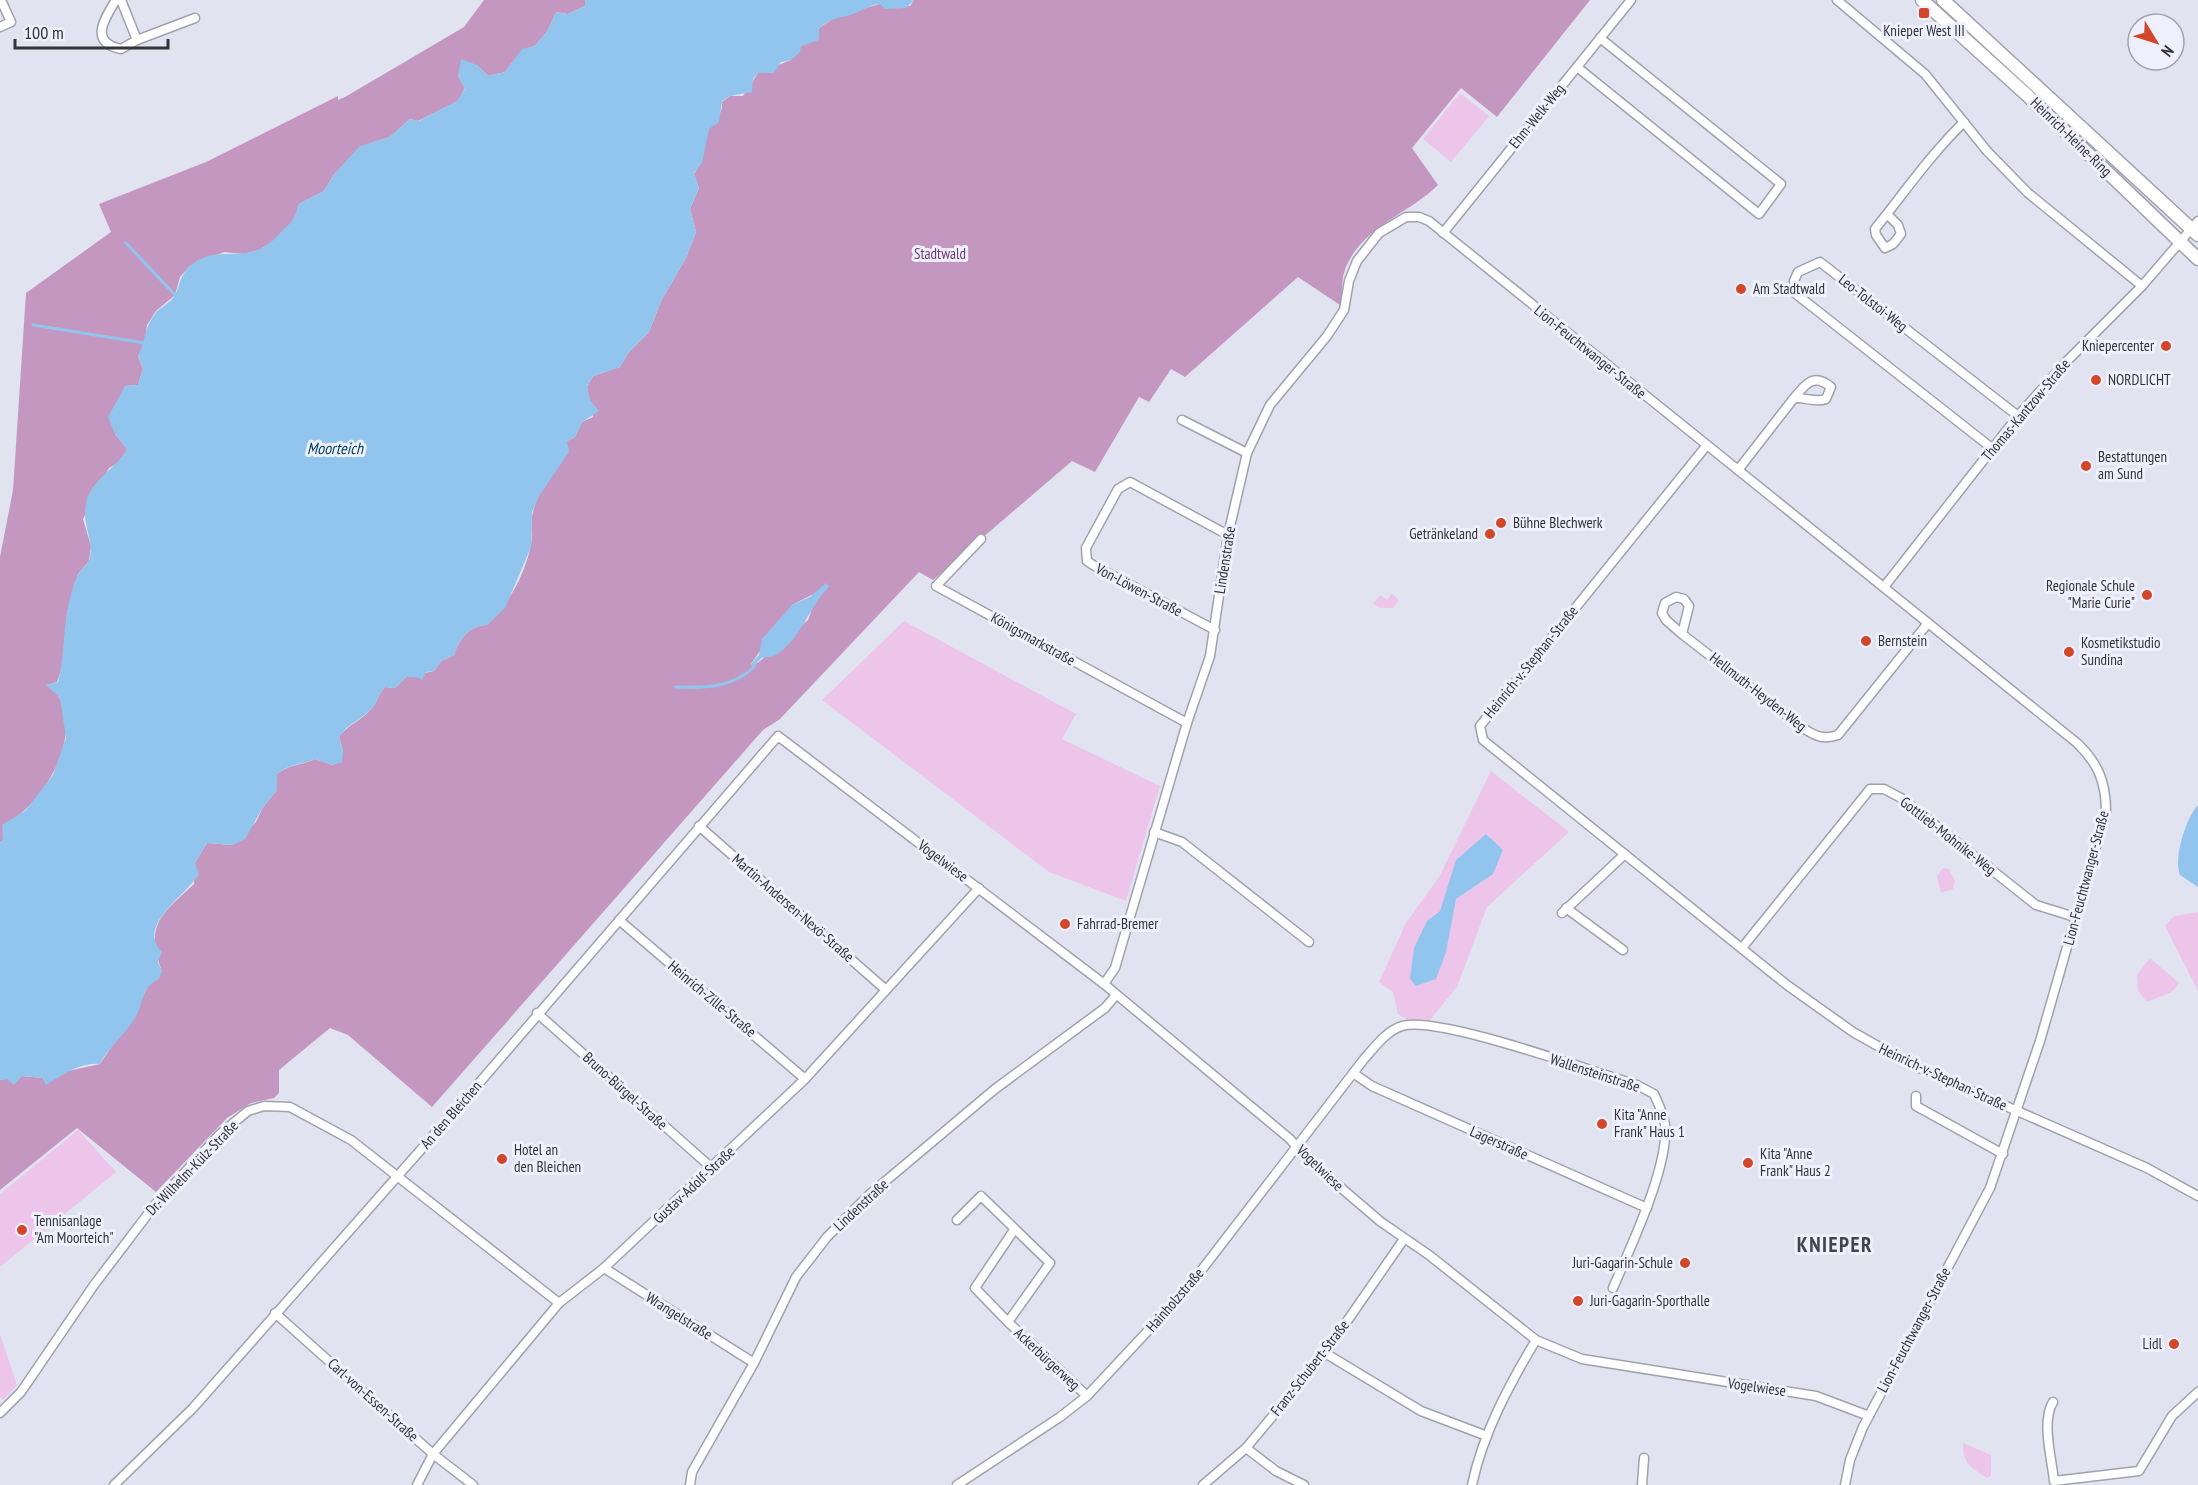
<svg xmlns="http://www.w3.org/2000/svg" width="2198" height="1485" viewBox="0 0 2198 1485" font-family="'PT Sans Narrow',sans-serif">
  <style>
    .green { fill: #edc5ea; fill-rule: evenodd }
    .forest { fill: #c497c1; fill-rule: evenodd }
    .water { fill: #91c5ed }
    .lines { fill: none; stroke-linecap: round; stroke-linejoin: round }
    .stream { stroke: #91c5ed; stroke-width: 3 }
    .street-casing { stroke: #a1a1ae; stroke-width: 11 }
    .secondary-casing { stroke: #a1a1ae; stroke-width: 15 }
    .street { stroke: #fff; stroke-width: 8 }
    .secondary { stroke: #fff; stroke-width: 12 }
    .poi-dot { fill: #d2472a; stroke: #eff0fd; stroke-width: 2 }
    .labels { text-anchor: middle; stroke-width: 6; stroke-linejoin: round; paint-order: stroke }
    .poi-label { font-size: 15px; fill: #333338; stroke: #eff0fd; text-anchor: start }
    .street-label { font-size: 15px; fill: #333338; stroke: #eff0fd }
    .park-label { font-size: 15px; fill: #71396f; stroke: #eff0fd }
    .water-label { font-size: 16px; font-style: italic; fill: #004166; stroke: #eff0fd }
    .district-label { font-size: 21px; font-weight: bold; letter-spacing: 1.5px; fill: #44444f; stroke: #eff0fd }
  </style>
  <rect width="100%" height="100%" fill="#e2e3f0"/>
  <!-- green -->
  <g class="green">
    <path d="M1460 93 1489 116 1451 162 1423 139Z"/>
    <path d="M1392 593 1399 600 1393 608H1381L1373 604 1380 595 1387 600Z"/>
    <path d="M904 621 1076 714 1062 739 1160 786 1126 901 1049 872 822 700Z"/>
    <path d="M1491 771 1569 832 1487 907 1457 987 1430 1020 1409 1021 1398 1014 1393 992 1379 982 1406 923 1439 877ZM1486 834 1503 850 1493 874 1456 899 1449 925 1427 921 1440 911 1448 890Z"/>
    <path d="M1943 868 1949 869 1955 881 1953 889 1941 893 1937 876Z"/>
    <path d="M2198 912V991L2165 926 2174 916Z"/>
    <path d="M2150 958 2179 983 2172 992 2147 1002 2138 991 2137 975Z"/>
    <path d="M78 1130 116 1172 0 1267V1194Z"/>
    <path d="M0 1334 17 1385 3 1400 0 1397Z"/>
    <path d="M1963 1443 1991 1455V1476L1987 1478C1970 1467 1963 1464 1963 1443Z"/>
  </g>
  <!-- forest -->
  <g class="forest">
    <path d="M484 0H585V6L568 14 556 12 548 30 535 46 522 50 505 72 488 76 477 65 458 76 465 88 458 101 418 121 410 119 390 137 374 142 335 173 324 191 299 204 294 221 274 241 259 250 244 254 224 252 190 266 180 277 175 295 156 311 147 325 145 343 138 356 143 369 138 385 125 386 118 402 115 434 127 449 121 461 109 468 83 519 91 546 89 561 78 574 67 613 62 668 57 682 47 685C51 689 58 694 60 699 82 740 41 808 3 825V840L0 842V557L13 490 26 293 111 232 99 204 206 162 338 96V100L345 97 464 27Z"/>
    <path d="M914 0H1590L1497 117 1461 88 1412 148 1438 185C1409 214 1357 229 1344 273 1341 282 1343 293 1342 302L1340 305 1298 277 1185 377 1171 369 1149 402 1139 397 1095 472 1072 461 933 580 919 572 780 719 763 730 432 1107 348 1035 330 1028 279 1070V1093L274 1098 251 1103 227 1118 156 1192 77 1128 0 1190V1080L22 1076 43 1078 46 1084 68 1071 100 1064 137 1008 149 984 162 971C144 924 162 914 194 884L195 863 207 843 233 845 256 822 263 807 277 790V774C290 764 300 766 315 759L333 765 343 751 339 737C348 724 363 720 372 708 378 701 378 694 385 687L395 688 406 677 434 671 441 661 454 655C459 639 470 625 487 625 509 604 525 574 531 545 533 534 530 522 533 512 539 485 562 470 567 441L575 437 582 422 593 417 587 387 593 376 620 367 628 353 649 332 661 301 686 258 696 232 690 209 699 188 694 174C706 158 701 142 710 127 716 117 723 114 722 102L730 96H743L758 73 791 60 801 46 814 40 819 28 837 16 880 4 910 6ZM829 586 815 601 808 620 753 667 751 664 792 605Z"/>
  </g>
  <!-- water -->
  <g class="water">
    <path d="M585 0H914L906 8 885 9 880 4C870 5 865 9 856 13 842 18 831 17 819 28V40L801 46 800 52 791 60 781 62 774 73H758L753 79 752 92 730 96 722 101 719 122 709 129 702 163 694 173 699 188 690 209 696 232 686 258 661 301 649 332 628 353 620 367 593 376 587 387 590 400 599 411 582 422 575 437 567 441 569 452 539 496 532 512 531 547 505 608 487 625C470 625 459 639 454 655L441 661 434 671 426 672 422 680 416 677H406L395 688 385 687C378 694 378 701 372 708 363 719 348 723 339 737L343 751 342 762 333 765 315 759C301 765 289 764 277 774V790L263 807 245 839 233 845 207 843 195 863 199 874C187 895 135 925 162 952L158 962 162 971 159 979C140 988 144 1004 135 1018 125 1035 109 1046 100 1064 81 1062 62 1075 46 1085L43 1078 22 1076 14 1085 7 1079 0 1080V842L3 840 2 825 25 811 53 775 66 738 60 698 46 685 58 682C64 659 63 636 67 613 69 601 73 583 79 573 82 568 88 565 90 558 94 537 80 523 87 499 95 477 117 468 127 449L115 434 108 417 125 386 138 385 143 369 138 356C145 342 145 326 155 314 160 307 170 304 175 295 180 285 180 276 189 267 211 246 235 259 258 250 269 246 275 238 283 230 293 221 295 217 299 204L324 191 335 173 360 146 390 137 410 119 419 121 457 101 465 89 458 76 461 59 477 65 488 76 505 72 522 49 535 46 548 30 556 12 568 14 585 6Z"/>
    <path d="M826 583 829 586C810 606 802 636 779 653 775 657 766 657 761 658L754 667 751 664 759 655 762 639 792 605 810 597Z"/>
    <path d="M2198 805V887L2180 875C2173 858 2186 818 2198 805Z"/>
    <path d="M1486 834 1503 850 1493 874 1456 899 1446 952 1436 979 1416 986 1410 979 1414 948 1427 921 1440 911 1456 860Z"/>
  </g>
  <g class="lines">
    <!-- stream -->
    <g class="stream">
      <path d="M126 243 175 295"/>
      <path d="M33 325 145 343"/>
      <path d="M676 687C705 688 732 688 754 667"/>
    </g>
    <!-- street casing -->
    <g class="street-casing">
      <g id="street">
        <path d="M116 0C105 18 88 42 121 49L137 40 121 0"/>
        <path d="M1837 0 1925 74 1987 151 2028 193 2142 286"/>
        <path d="M0 27 11 22 1 0"/>
        <path d="M137 40 195 18"/>
        <path d="M1577 67 1759 214 1781 184 1600 38"/>
        <path d="M1887 214 1898 225 1901 234 1893 244 1885 248 1876 235 1875 229C1904 193 1931 154 1964 122"/>
        <path d="M1443 233 1631 0"/>
        <path d="M1182 420 1247 453"/>
        <path d="M1707 445 1480 726 1483 740 1787 985 1853 1032 1908 1063 2147 1168 2198 1196"/>
        <path d="M1993 449 1796 294 1794 281 1798 272 1820 262 2018 416"/>
        <path d="M1738 470 1794 398C1806 397 1815 403 1826 399L1831 387C1814 373 1806 383 1794 398"/>
        <path d="M981 539 936 586 1187 723"/>
        <path d="M1884 587 2018 416 2066 362 2142 286 2198 221"/>
        <path d="M1215 630 1093 565 1087 561 1086 548 1118 489 1130 482 1228 535"/>
        <path d="M1682 634 1666 620 1662 613 1665 603 1676 597 1684 599 1689 606 1682 634 1803 728C1815 736 1823 740 1838 735L1928 623"/>
        <path d="M699 826 886 990"/>
        <path d="M1154 832 1182 842 1309 942"/>
        <path d="M1566 908 1623 950"/>
        <path d="M1562 913 1625 854"/>
        <path d="M619 920 805 1079"/>
        <path d="M1742 948 1870 789H1884L1901 798 2036 905 2075 917"/>
        <path d="M1104 984 1115 968 1187 723 1210 656 1228 535 1247 453 1270 405 1327 336 1344 310 1349 281 1357 261 1379 233 1406 217H1419L1429 221 2077 743C2098 763 2106 782 2106 812L2040 1041 1990 1188 1863 1427 1850 1460 1845 1485"/>
        <path d="M537 1013 713 1169"/>
        <path d="M1353 1073 1372 1086 1647 1208"/>
        <path d="M1916 1096V1106L2003 1154"/>
        <path d="M957 1220 981 1196 1050 1263 1008 1322 1087 1396"/>
        <path d="M604 1268 754 1363"/>
        <path d="M275 1313 433 1454 473 1485"/>
        <path d="M1008 1322 975 1288 1014 1230"/>
        <path d="M1325 1353 1421 1411 1487 1436"/>
        <path d="M2053 1402C2041 1421 2052 1460 2054 1481L2139 1471 2172 1416 2198 1392"/>
        <path d="M0 1413 21 1392 94 1285 154 1206 220 1134 248 1111 264 1106 290 1107 351 1140 559 1303"/>
        <path d="M1246 1448 1276 1471 1304 1485"/>
        <path d="M114 1485 193 1408 455 1111 778 736 1104 984 1290 1139 1305 1157 1381 1222 1429 1255 1536 1340 1582 1359 1816 1396 1869 1416"/>
        <path d="M417 1485 433 1454 559 1303 604 1268 805 1079 979 888"/>
        <path d="M690 1485 692 1472 754 1363 796 1277 827 1237 869 1195 995 1089 1105 1008 1116 995"/>
        <path d="M957 1485 1060 1417 1087 1396 1187 1289 1364 1059C1374 1048 1386 1031 1402 1026 1438 1015 1593 1072 1637 1085L1654 1094C1658 1103 1664 1115 1665 1125 1669 1167 1630 1248 1613 1288"/>
        <path d="M1203 1485 1246 1448 1325 1353 1404 1239"/>
        <path d="M1472 1485C1483 1433 1509 1385 1536 1340"/>
        <path d="M1642 1485 1644 1458"/>
      </g>
    </g>
    <!-- secondary casing -->
    <g class="secondary-casing">
      <g id="secondary">
        <path d="M1922 0 2028 96 2198 259"/>
        <path d="M1943 0 2198 235"/>
      </g>
    </g>
    <!-- street -->
    <use href="#street" class="street"/>
    <!-- secondary -->
    <use href="#secondary" class="secondary"/>
  </g>
  <!-- markers -->
  <g class="poi-dot">
    <rect x="1918" y="7" width="12" height="12" rx="3"/>
    <circle cx="1741" cy="289" r="6"/>
    <circle cx="2166" cy="346" r="6"/>
    <circle cx="2096" cy="380" r="6"/>
    <circle cx="2086" cy="466" r="6"/>
    <circle cx="1501" cy="523" r="6"/>
    <circle cx="1490" cy="534" r="6"/>
    <circle cx="2147" cy="595" r="6"/>
    <circle cx="1866" cy="641" r="6"/>
    <circle cx="2069" cy="652" r="6"/>
    <circle cx="1065" cy="924" r="6"/>
    <circle cx="1602" cy="1124" r="6"/>
    <circle cx="502" cy="1159" r="6"/>
    <circle cx="1748" cy="1163" r="6"/>
    <circle cx="22" cy="1230" r="6"/>
    <circle cx="1685" cy="1263" r="6"/>
    <circle cx="1578" cy="1301" r="6"/>
    <circle cx="2174" cy="1344" r="6"/>
  </g>
  <g class="labels">
    <!-- poi labels -->
    <g class="poi-label">
      <text x="1924" y="36" text-anchor="middle">Knieper West III</text>
      <text x="1753" y="294">Am Stadtwald</text>
      <text x="2154" y="351" text-anchor="end">Kniepercenter</text>
      <text x="2108" y="385">NORDLICHT</text>
      <text x="2098" y="462">Bestattungen<tspan x="2098" dy="17">am Sund</tspan></text>
      <text x="1513" y="528">Bühne Blechwerk</text>
      <text x="1478" y="539" text-anchor="end">Getränkeland</text>
      <text x="2135" y="591" text-anchor="end">Regionale Schule<tspan x="2135" dy="17">"Marie Curie"</tspan></text>
      <text x="1878" y="646">Bernstein</text>
      <text x="2081" y="648">Kosmetikstudio<tspan x="2081" dy="17">Sundina</tspan></text>
      <text x="1077" y="929">Fahrrad-Bremer</text>
      <text x="1614" y="1120">Kita "Anne<tspan x="1614" dy="17">Frank" Haus 1</tspan></text>
      <text x="514" y="1155">Hotel an<tspan x="514" dy="17">den Bleichen</tspan></text>
      <text x="1760" y="1159">Kita "Anne<tspan x="1760" dy="17">Frank" Haus 2</tspan></text>
      <text x="34" y="1226">Tennisanlage<tspan x="34" dy="17">"Am Moorteich"</tspan></text>
      <text x="1673" y="1268" text-anchor="end">Juri-Gagarin-Schule</text>
      <text x="1590" y="1306">Juri-Gagarin-Sporthalle</text>
      <text x="2162" y="1349" text-anchor="end">Lidl</text>
    </g>
    <!-- street labels -->
    <g class="street-label">
      <text transform="translate(1537 116) rotate(-51)" y="5">Ehm-Welk-Weg</text>
      <text transform="translate(2071 137) rotate(44)" y="5">Heinrich-Heine-Ring</text>
      <text transform="translate(1873 303) rotate(38)" y="5">Leo-Tolstoi-Weg</text>
      <text transform="translate(1590 352) rotate(39)" y="5">Lion-Feuchtwanger-Straße</text>
      <text transform="translate(2026 410) rotate(-50)" y="5">Thomas-Kantzow-Straße</text>
      <text transform="translate(1225 560) rotate(-81)" y="5">Lindenstraße</text>
      <text transform="translate(1139 590) rotate(28)" y="5">Von-Löwen-Straße</text>
      <text transform="translate(1033 639) rotate(29)" y="5">Königsmarkstraße</text>
      <text transform="translate(1531 662) rotate(-51)" y="5">Heinrich-v.-Stephan-Straße</text>
      <text transform="translate(1758 692) rotate(38)" y="5">Hellmuth-Heyden-Weg</text>
      <text transform="translate(1948 836) rotate(38)" y="5">Gottlieb-Mohnike-Weg</text>
      <text transform="translate(943 861) rotate(37)" y="5">Vogelwiese</text>
      <text transform="translate(2086 878) rotate(-75)" y="5">Lion-Feuchtwanger-Straße</text>
      <text transform="translate(793 908) rotate(41)" y="5">Martin-Andersen-Nexö-Straße</text>
      <text transform="translate(712 999) rotate(40)" y="5">Heinrich-Zille-Straße</text>
      <text transform="translate(1595 1073) rotate(18)" y="5">Wallensteinstraße</text>
      <text transform="translate(1943 1077) rotate(25)" y="5">Heinrich-v.-Stephan-Straße</text>
      <text transform="translate(625 1091) rotate(42)" y="5">Bruno-Bürgel-Straße</text>
      <text transform="translate(451 1115) rotate(-49)" y="5">An den Bleichen</text>
      <text transform="translate(1499 1143) rotate(24)" y="5">Lagerstraße</text>
      <text transform="translate(192 1168) rotate(-46)" y="5">Dr.-Wilhelm-Külz-Straße</text>
      <text transform="translate(1320 1168) rotate(44)" y="5">Vogelwiese</text>
      <text transform="translate(694 1185) rotate(-43)" y="5">Gustav-Adolf-Straße</text>
      <text transform="translate(861 1205) rotate(-43)" y="5">Lindenstraße</text>
      <text transform="translate(1175 1300) rotate(-49)" y="5">Hainholzstraße</text>
      <text transform="translate(679 1316) rotate(32)" y="5">Wrangelstraße</text>
      <text transform="translate(1914 1330) rotate(-62)" y="5">Lion-Feuchtwanger-Straße</text>
      <text transform="translate(1047 1359) rotate(43)" y="5">Ackerbürgerweg</text>
      <text transform="translate(1310 1368) rotate(-52)" y="5">Franz-Schubert-Straße</text>
      <text transform="translate(1757 1387) rotate(8)" y="5">Vogelwiese</text>
      <text transform="translate(373 1400) rotate(42)" y="5">Carl-von-Essen-Straße</text>
    </g>
    <!-- park labels -->
    <g class="park-label">
      <text x="940" y="259">Stadtwald</text>
    </g>
    <!-- water labels -->
    <g class="water-label">
      <text x="335" y="454">Moorteich</text>
    </g>
    <!-- district labels -->
    <g class="district-label">
      <text x="1835" y="1252">KNIEPER</text>
    </g>
  </g>
  <!-- north arrow -->
  <g transform="translate(2156 42) rotate(128)"><circle r="28" fill="#eff0fd" stroke="#a4a4ae" stroke-width="1.5"/>
  <path d="M0-4.5L10 22L0 15L-10 22Z" fill="#d2472a"/>
  <text y="-9" font-size="16" font-weight="bold" text-anchor="middle" fill="#333338">N</text>
  </g>
  <!-- scale -->
  <path d="M15 39v9h153v-9" fill="none" stroke="#333338" stroke-width="3"/>
  <text x="24" y="39" font-size="18" fill="#333338" stroke="#eff0fd" stroke-width="4.5" paint-order="stroke">100 m</text>
</svg>
